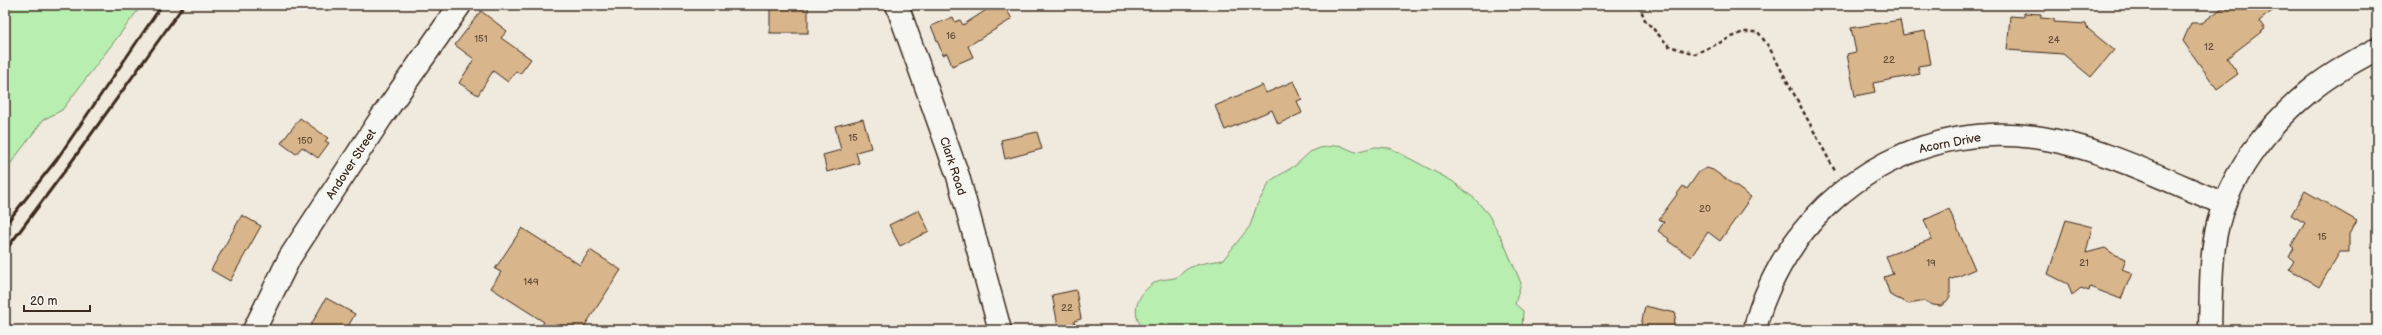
<svg xmlns="http://www.w3.org/2000/svg" width="2382" height="335" viewBox="0 0 2382 335" font-family="'Balsamiq Sans',sans-serif">
  <style>
    .green { fill: #b8efb1; stroke: #7a8c68 }
    .building { fill: #d8b58a; stroke: #3b2a1e }
    .lines { fill: none; stroke-linecap: round; stroke-linejoin: round }
    .street-casing { stroke: #3b2a1e; stroke-width: 25 }
    .secondary-casing { stroke: #3b2a1e; stroke-width: 25 }
    .path { stroke: #3b2a1e; stroke-width: 2.5; stroke-dasharray: 4 3; stroke-linecap: butt }
    .street { stroke: #f6f6f2; stroke-width: 22 }
    .secondary { stroke: #f6f6f2; stroke-width: 22 }
    .rail { stroke: #3b2a1e; stroke-width: 3 }
    .labels { text-anchor: middle; stroke-width: 3; stroke-linejoin: round; paint-order: stroke }
    .number-label { font-size: 10px; fill: #624d39 }
    .street-label { font-size: 12px; fill: #3b2a1e; stroke: #f6f6f2 }
  </style>
  <rect width="100%" height="100%" fill="#f0e9dd"/>
  <filter id="ink" filterUnits="userSpaceOnUse"><feTurbulence type="fractalNoise" baseFrequency=".025" numOctaves="2"/><feDisplacementMap in="SourceGraphic" scale="8" xChannelSelector="R" yChannelSelector="G"/><feConvolveMatrix kernelMatrix="1 2 1 2 8 2 1 2 1" color-interpolation-filters="sRGB"/></filter>
  <g filter="url(#ink)">
    <!-- green -->
    <g class="green">
      <path d="M5 5H142L62 110 43 120 5 171Z"/>
      <path d="M1339 145 1355 152 1375 147 1390 148 1452 181 1475 199 1488 214 1502 239 1521 283 1515 304 1523 311 1522 330H1145C1128 314 1138 292 1156 282 1162 278 1171 280 1177 277 1181 275 1183 271 1187 269 1198 263 1211 262 1223 260L1250 226 1257 205 1270 181 1296 165 1310 152 1320 148Z"/>
    </g>
    <!-- building -->
    <g class="building">
      <rect x="770" y="5" width="38" height="28"/>
      <path d="M994 5H1004L1012 19 968 46 973 57 952 66 947 53 943 55 931 26 953 17 955 22 960 20 963 25Z"/>
      <path d="M2226 5H2280L2259 21 2265 29 2227 58 2238 74 2217 89 2183 41 2191 23H2202Z"/>
      <path d="M481 11 507 31 501 38 531 59 520 74 516 71 508 82 493 71 478 95 459 83 474 59 455 45Z"/>
      <path d="M2024 13 2041 14V18L2054 19V22L2086 24 2087 28 2114 50 2091 77 2063 54 2007 50 2010 16 2024 17Z"/>
      <path d="M1900 20 1903 35 1925 31 1931 64 1918 66 1920 74 1873 83 1875 92 1855 96 1847 54 1856 52 1851 28Z"/>
      <path d="M1294 81 1302 99 1297 101 1302 113 1278 124 1272 110 1225 130 1215 106 1262 85 1266 93Z"/>
      <path d="M300 118 328 138 325 141 329 143 318 158 302 147 296 154 281 143Z"/>
      <path d="M863 119 871 148 856 152 859 163 827 172 823 155 841 150 835 126Z"/>
      <path d="M1037 132 1042 149 1005 159 1001 140Z"/>
      <path d="M1707 168 1713 170 1751 197 1720 241 1708 232 1691 257 1668 241 1669 239 1658 231 1664 222 1659 219 1683 186 1687 189 1699 172Z"/>
      <path d="M2305 191 2357 221 2349 234V252H2340L2319 287 2289 269 2294 261 2289 257 2294 248 2291 246 2305 223 2291 215Z"/>
      <path d="M1949 209 1975 269 1950 280V296L1947 301 1941 306 1933 305 1925 301 1909 304 1890 295 1884 277 1893 274 1886 256 1932 239 1924 220Z"/>
      <path d="M919 210 929 231 900 246 889 225Z"/>
      <path d="M242 215 261 226 230 281 211 270Z"/>
      <path d="M2066 220 2092 227 2086 253 2105 248 2115 255 2126 259 2122 269 2132 273 2121 299 2090 287 2089 291 2081 288 2072 295 2068 284 2048 274Z"/>
      <path d="M522 228 580 265 590 250 621 270 582 330H538L544 322 491 288 501 272 495 269Z"/>
      <path d="M1076 290 1081 319 1074 321 1076 330H1059L1052 295Z"/>
      <path d="M326 298 355 314 346 330H308Z"/>
      <path d="M1645 306 1676 313 1673 330H1640Z"/>
    </g>
    <g class="lines">
      <!-- street casing -->
      <g class="street-casing">
        <g id="street">
          <path d="M1755 330C1759 307 1769 286 1780 266 1830 176 1931 123 2034 137 2096 145 2166 180 2224 204"/>
          <path d="M2210 330C2211 298 2210 264 2216 233 2227 177 2267 126 2310 91 2330 74 2354 61 2377 49"/>
        </g>
      </g>
      <!-- secondary casing -->
      <g class="secondary-casing">
        <g id="secondary">
          <path d="M897 5 958 176 1000 330"/>
          <path d="M254 330 290 257 381 118 460 5"/>
        </g>
      </g>
      <!-- path -->
      <path class="path" d="M1639 5 1645 20 1669 46 1695 54 1743 32H1758L1769 47 1835 171"/>
      <!-- street -->
      <use href="#street" class="street"/>
      <!-- secondary -->
      <use href="#secondary" class="secondary"/>
      <!-- rail -->
      <g class="rail">
        <path d="M5 225 57 159 162 5"/>
        <path d="M5 251 67 168 184 5"/>
      </g>
    </g>
  </g>
  <g class="labels">
    <!-- number labels -->
    <g class="number-label">
      <text x="951" y="39">16</text>
      <text x="481" y="42">151</text>
      <text x="2054" y="43">24</text>
      <text x="2209" y="50">12</text>
      <text x="1889" y="63">22</text>
      <text x="853" y="141">15</text>
      <text x="305" y="144">150</text>
      <text x="1705" y="212">20</text>
      <text x="2322" y="240">15</text>
      <text x="1931" y="266">19</text>
      <text x="2084" y="266">21</text>
      <text x="531" y="285">149</text>
      <text x="1067" y="311">22</text>
    </g>
    <!-- street labels -->
    <g class="street-label">
      <text transform="translate(1950 143) rotate(-11)" y="4">Acorn Drive</text>
      <text transform="translate(351 164) rotate(-57)" y="4">Andover Street</text>
      <text transform="translate(953 166) rotate(72)" y="4">Clark Road</text>
    </g>
  </g>
  <!-- margin -->
  <rect width="2382" height="335" fill="none" stroke="#f6f6f2" stroke-width="20"/>
  <rect x="10" y="10" width="2362" height="315" fill="none" stroke="#3b2a1e" stroke-width="1.5" filter="url(#ink)"/>
  <!-- scale -->
  <path d="M24 305v6h66v-6" fill="none" stroke="#3b2a1e" stroke-width="2"/>
  <text x="30" y="305" font-size="12" fill="#3b2a1e" stroke="#f6f6f2" stroke-width="3" paint-order="stroke">20 m</text>
</svg>
